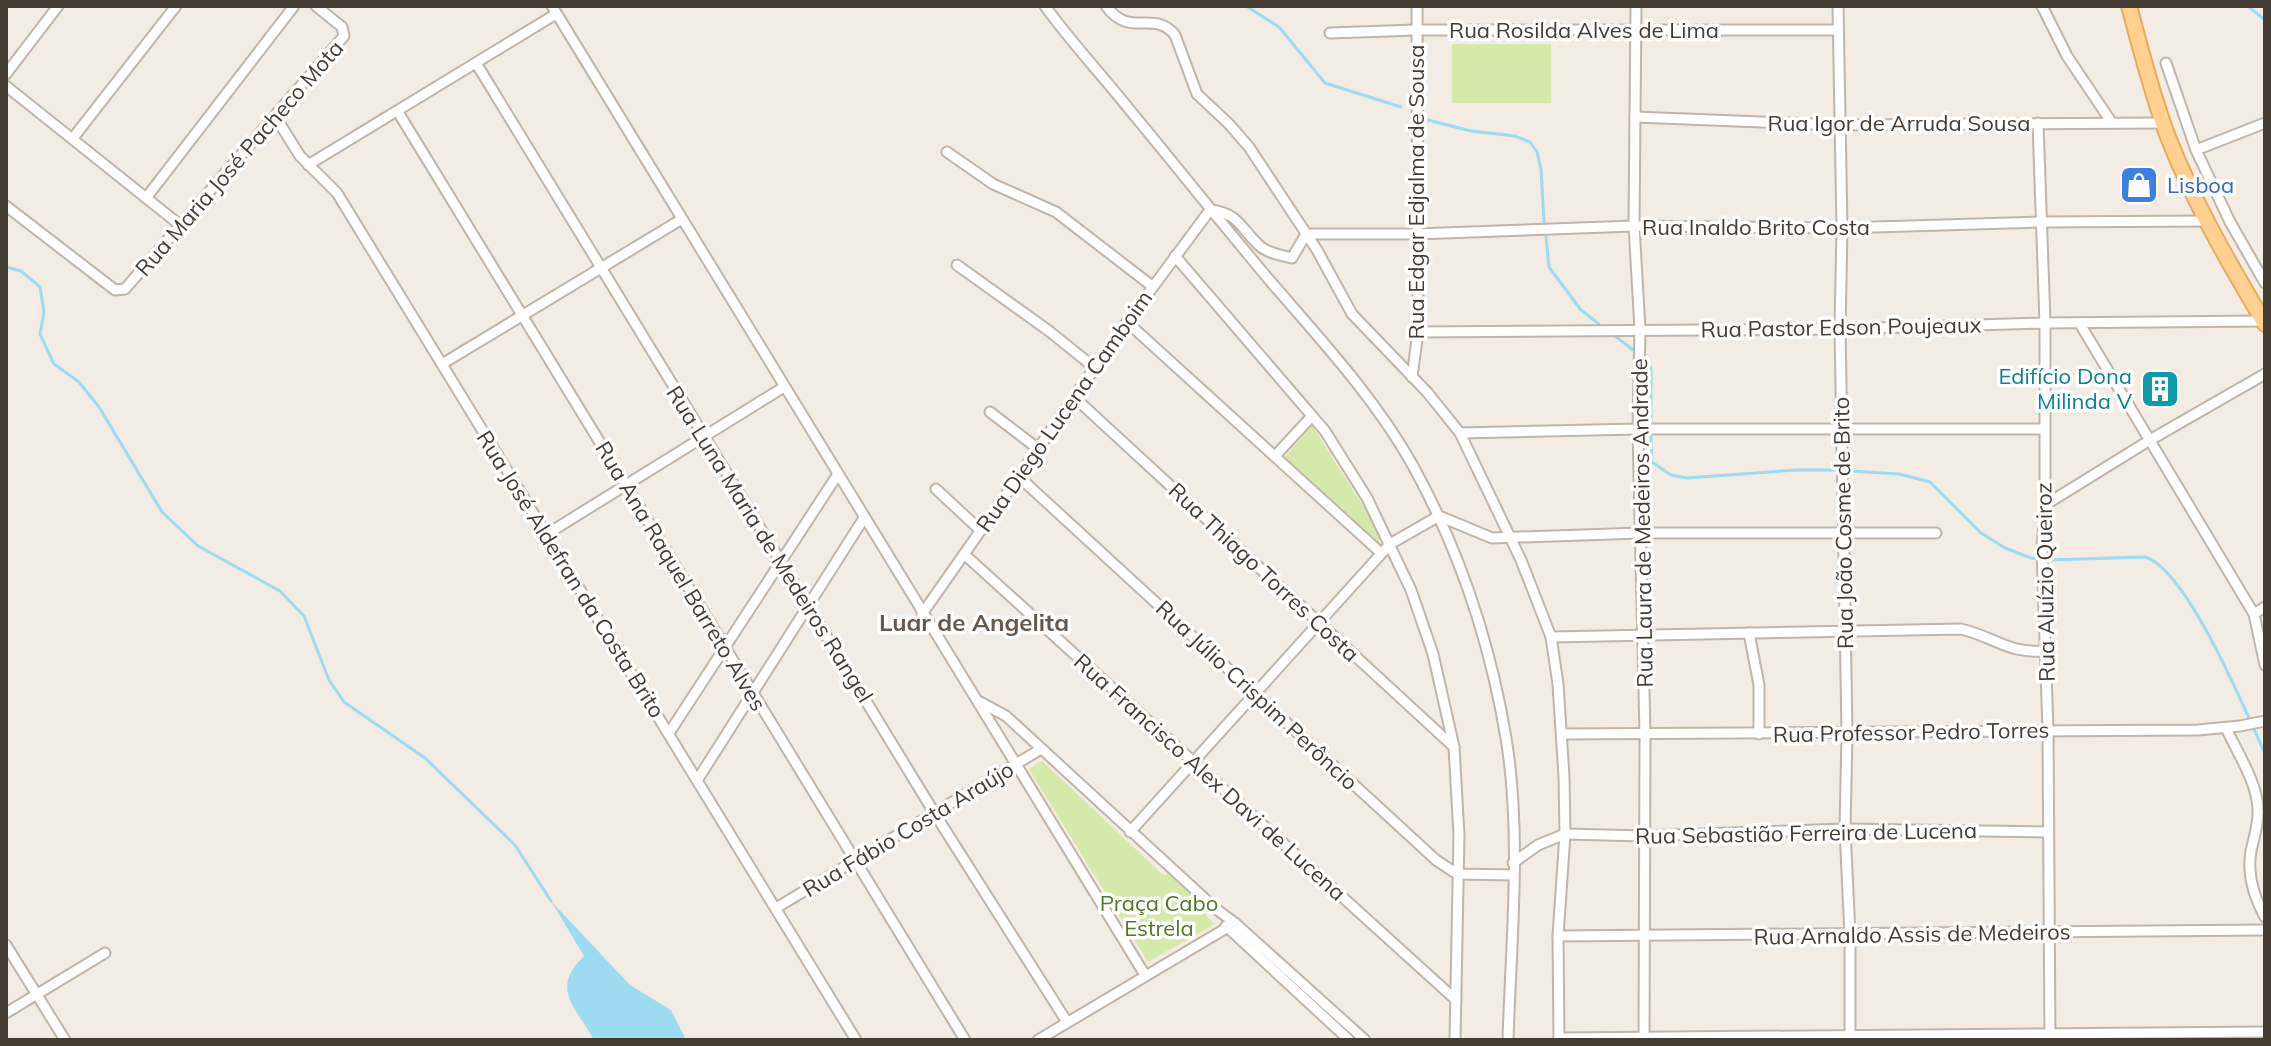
<svg xmlns="http://www.w3.org/2000/svg" width="2271" height="1046" viewBox="0 0 2271 1046" font-family="Mulish,sans-serif">
  <style>
    .green { fill: #d5e9aa }
    .water { fill: #9ddbf2 }
    .lines { fill: none; stroke-linecap: round; stroke-linejoin: round }
    .stream { stroke: #9ddbf2; stroke-width: 3 }
    .street-casing { stroke: #c1b5a9; stroke-width: 13 }
    .primary-casing { stroke: #e7ab5d; stroke-width: 18 }
    .street { stroke: #fff; stroke-width: 9 }
    .primary { stroke: #ffd090; stroke-width: 14 }
    .labels { text-anchor: middle; stroke-width: 7; stroke-linejoin: round; paint-order: stroke }
    .street-label { font-size: 22px; fill: #453c34; stroke: #fff }
    .shop-label { font-size: 22px; fill: #366cbe; stroke: #fff; text-anchor: start }
    .culture-label { font-size: 22px; fill: #0d838f; stroke: #fff; text-anchor: end }
    .park-label { font-size: 22px; fill: #507825; stroke: #fff }
    .neighbourhood-label { font-size: 24px; font-weight: bold; fill: #68584a; stroke: #fff }
  </style>
  <rect width="100%" height="100%" fill="#f2ece4"/>
  <!-- green -->
  <g class="green">
    <rect x="1452" y="44" width="99" height="59"/>
    <path d="M1312 426 1374 523 1380 543 1285 457Z"/>
    <path d="M1042 761 1164 876 1169 872 1199 898 1194 904 1215 924 1148 962 1029 769Z"/>
  </g>
  <!-- water -->
  <path class="water" d="M551 901 630 985 671 1010 686 1040H594C577 1008 549 990 584 956Z"/>
  <g class="lines">
    <!-- stream -->
    <g class="stream">
      <path d="M1246 6 1279 27 1325 83 1401 107"/>
      <path d="M2248 6 2265 20"/>
      <path d="M1424 119 1471 131 1515 136 1530 142 1537 152 1541 169 1544 222"/>
      <path d="M1546 237 1549 267 1581 310 1599 324"/>
      <path d="M6 267 21 271 40 287 44 312 40 334 54 364 79 382 99 407 162 512 198 546 280 591 304 616 329 680 344 702 425 758 515 845 551 901"/>
      <path d="M1615 336 1633 350"/>
      <path d="M1643 358 1651 368V422"/>
      <path d="M1651 436 1652 462 1671 475 1687 478 1796 470H1839"/>
      <path d="M1850 471 1899 474 1930 482 1981 533 2005 548 2031 558 2048 560 2145 557C2187 569 2246 712 2265 754"/>
    </g>
    <!-- street casing -->
    <g class="street-casing">
      <g id="street">
        <path d="M552 6 1145 975"/>
        <path d="M1045 6C1071 42 1101 74 1129 109 1177 167 1223 225 1271 282 1321 340 1374 397 1412 464 1459 549 1490 642 1506 738 1522 835 1511 941 1508 1040"/>
        <path d="M1106 6C1130 39 1154 9 1175 35L1197 94 1229 124 1249 147 1317 250 1352 314 1427 392 1460 433 1521 560 1551 637 1558 684 1564 777 1565 834 1558 936 1559 1040"/>
        <path d="M1636 6 1634 226 1640 329 1638 429 1645 735 1644 1040"/>
        <path d="M1838 6 1842 228 1840 329 1847 733 1845 829 1850 935V1040"/>
        <path d="M2042 6 2067 56 2112 123"/>
        <path d="M1330 33 1416 30H1838"/>
        <path d="M476 63 935 814 1067 1022"/>
        <path d="M2166 63 2196 150 2230 222 2265 283"/>
        <path d="M6 74 58 6"/>
        <path d="M6 86 180 225"/>
        <path d="M398 112 965 1040"/>
        <path d="M275 116 300 156 337 193 856 1040"/>
        <path d="M1635 117 1839 125 2163 123"/>
        <path d="M2038 123 2045 323V505L2042 549 2048 731 2050 1040"/>
        <path d="M73 138 176 6"/>
        <path d="M2196 150 2265 123"/>
        <path d="M947 152 993 184 1056 212 1152 286"/>
        <path d="M308 165 556 14"/>
        <path d="M146 198 294 6"/>
        <path d="M6 206 115 290 125 289 344 36 342 27 316 6"/>
        <path d="M1175 256 1325 431 1367 498 1411 590 1433 654 1454 747 1459 835 1455 1040"/>
        <path d="M957 265 1049 331 1095 368"/>
        <path d="M1127 322 1381 553"/>
        <path d="M2080 324 2254 614 2265 665"/>
        <path d="M1418 332 1840 329 2045 323 2263 321"/>
        <path d="M442 364 682 219"/>
        <path d="M1412 377 1418 332 1417 6"/>
        <path d="M1074 397 1454 747"/>
        <path d="M990 412 1037 448"/>
        <path d="M1460 433 1638 429H2043"/>
        <path d="M1276 455 1312 416"/>
        <path d="M1018 476 1436 860 1457 874 1513 875"/>
        <path d="M936 489 980 530"/>
        <path d="M2045 505 2150 440 2265 374"/>
        <path d="M547 534 784 387"/>
        <path d="M964 554 1456 1000"/>
        <path d="M922 614 1127 322 1210 210C1240 213 1241 230 1261 247 1270 254 1281 255 1292 258L1306 234H1416L1634 226 1842 228 2041 222 2206 221"/>
        <path d="M2254 614 2265 607"/>
        <path d="M1749 633 1759 685V734"/>
        <path d="M1551 637 1961 629C1995 637 2008 654 2045 651"/>
        <path d="M980 702 1006 716 1216 909 1235 923 1365 1040"/>
        <path d="M2226 728C2237 752 2257 782 2258 809 2259 823 2254 837 2251 851 2247 874 2254 897 2265 917"/>
        <path d="M669 733 838 474"/>
        <path d="M1562 734 2198 730 2240 726 2265 721"/>
        <path d="M698 779 864 518"/>
        <path d="M1130 832 1390 544 1439 516 1492 538 1640 533H1936"/>
        <path d="M1513 863 1538 845 1565 834 1644 836 1845 829 2046 832"/>
        <path d="M776 908 1041 749"/>
        <path d="M1226 926 1349 1040"/>
        <path d="M1558 936 2265 930"/>
        <path d="M6 945 65 1040"/>
        <path d="M6 1013 105 953"/>
        <path d="M1559 1038 2265 1032"/>
        <path d="M1038 1040 1235 923"/>
      </g>
    </g>
    <!-- primary casing -->
    <g class="primary-casing">
      <path id="primary" d="M2129 6C2141 50 2152 95 2168 137 2194 203 2229 263 2265 324"/>
    </g>
    <!-- street -->
    <use href="#street" class="street"/>
    <!-- primary -->
    <use href="#primary" class="primary"/>
  </g>
  <!-- icons -->
  <defs>
    <g id="shop-square" transform="scale(2)"><rect x="-9" y="-9" width="18" height="18" rx="4" fill="#3f7fe0" stroke="#fff"/><path d="M-5-2.5h2.3a2.7 3.5 0 0 1 5.4 0H5L5.5 6h-11ZM-1.5-2.5h3a1.5 2.3 0 0 0-3 0Z" fill="#fff"/></g>
    <g id="building-square" transform="scale(2)"><rect x="-9" y="-9" width="18" height="18" rx="4" fill="#0f9aa8" stroke="#fff"/><path d="M-4-6H4V6H1V3H-1V6H-4ZM-2.5-4.3h1.7v1.8h-1.7ZM.8-4.3h1.7v1.8H.8ZM-2.5-1h1.7V.8h-1.7ZM.8-1h1.7V.8H.8Z" fill="#fff"/></g>
  </defs>
  <g fill-rule="evenodd">
    <use href="#shop-square" x="2139" y="185"/>
    <use href="#building-square" x="2160" y="389"/>
  </g>
  <g class="labels">
    <!-- street labels -->
    <g class="street-label">
      <text x="1584" y="38">Rua Rosilda Alves de Lima</text>
      <text x="1899" y="131">Rua Igor de Arruda Sousa</text>
      <text transform="translate(239 158) rotate(-49)" y="8">Rua Maria José Pacheco Mota</text>
      <text transform="translate(1416 192) rotate(-90)" y="8">Rua Edgar Edjalma de Sousa</text>
      <text x="1756" y="235">Rua Inaldo Brito Costa</text>
      <text transform="translate(1841 327) rotate(-1)" y="8">Rua Pastor Edson Poujeaux</text>
      <text transform="translate(1064 411) rotate(-55)" y="8">Rua Diego Lucena Camboim</text>
      <text transform="translate(1642 523) rotate(-91)" y="8">Rua Laura de Medeiros Andrade</text>
      <text transform="translate(1843 523) rotate(-91)" y="8">Rua João Cosme de Brito</text>
      <text transform="translate(770 544) rotate(58)" y="8">Rua Luna Maria de Medeiros Rangel</text>
      <text transform="translate(1264 572) rotate(43)" y="8">Rua Thiago Torres Costa</text>
      <text transform="translate(571 574) rotate(58)" y="8">Rua José Aldefran da Costa Brito</text>
      <text transform="translate(681 576) rotate(59)" y="8">Rua Ana Raquel Barreto Alves</text>
      <text transform="translate(2045 582) rotate(-91)" y="8">Rua Aluízio Queiroz</text>
      <text transform="translate(1257 695) rotate(43)" y="8">Rua Júlio Crispim Perôncio</text>
      <text transform="translate(1911 732) rotate(-1)" y="8">Rua Professor Pedro Torres</text>
      <text transform="translate(1210 777) rotate(42)" y="8">Rua Francisco Alex Davi de Lucena</text>
      <text transform="translate(908 829) rotate(-31)" y="8">Rua Fábio Costa Araújo</text>
      <text transform="translate(1806 833) rotate(-1)" y="8">Rua Sebastião Ferreira de Lucena</text>
      <text transform="translate(1912 934) rotate(-1)" y="8">Rua Arnaldo Assis de Medeiros</text>
    </g>
    <!-- shop labels -->
    <g class="shop-label">
      <text x="2167" y="193">Lisboa</text>
    </g>
    <!-- culture labels -->
    <g class="culture-label">
      <text x="2132" y="384">Edifício Dona<tspan x="2132" dy="25">Milinda V</tspan></text>
    </g>
    <!-- park labels -->
    <g class="park-label">
      <text x="1159" y="911">Praça Cabo<tspan x="1159" dy="25">Estrela</tspan></text>
    </g>
    <!-- neighbourhood labels -->
    <g class="neighbourhood-label">
      <text x="974" y="631">Luar de Angelita</text>
    </g>
  </g>
  <!-- border -->
  <rect width="2271" height="1046" fill="none" stroke="#453c34" stroke-width="16"/>
</svg>
